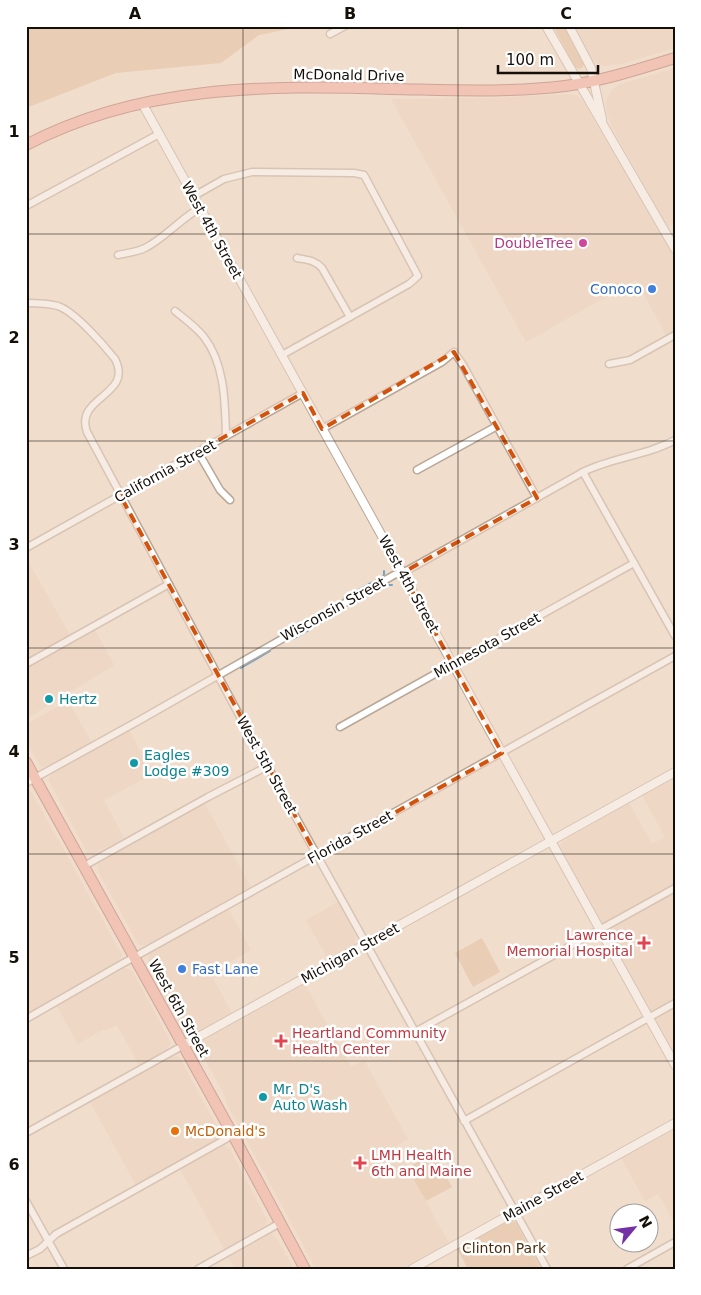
<svg xmlns="http://www.w3.org/2000/svg" width="701" height="1295" viewBox="0 0 701 1295" font-family="'DejaVu Sans',sans-serif">
  <style>
    .built { fill: #ead1bb }
    .green { fill: #e2bb99 }
    .lines { fill: none; stroke-linecap: round; stroke-linejoin: round }
    .stream { stroke: #74a5c9; stroke-width: 2 }
    .minor-casing { stroke: #b9a797; stroke-width: 9 }
    .tertiary-casing { stroke: #b9a797; stroke-width: 10 }
    .trunk-casing { stroke: #a36358; stroke-width: 12 }
    .minor { stroke: #fff; stroke-width: 6 }
    .tertiary { stroke: #fff; stroke-width: 8 }
    .trunk { stroke: #f2a69b; stroke-width: 10 }
    .marked { fill: none; stroke: #d3520c; stroke-width: 4; stroke-dasharray: 10 6; stroke-linejoin: round }
    .grid { fill: none; stroke: #150f09; stroke-width: 1; stroke-opacity: 0.55 }
    .hotel-dot { fill: #d1479c; stroke: #fff; stroke-width: 2 }
    .shop-dot { fill: #3f7fe0; stroke: #fff; stroke-width: 2 }
    .culture-dot { fill: #0f9aa8; stroke: #fff; stroke-width: 2 }
    .health-dot { fill: #e0444e; stroke: #fff; stroke-width: 2 }
    .food-dot { fill: #e8710a; stroke: #fff; stroke-width: 2 }
    .labels { text-anchor: middle; stroke-width: 5; stroke-linejoin: round; paint-order: stroke }
    .street-label { font-size: 14px; fill: #150f09; stroke: #fff }
    .hotel-label { font-size: 14px; fill: #b23c85; stroke: #fff; text-anchor: end }
    .shop-label { font-size: 14px; fill: #366cbe; stroke: #fff; text-anchor: end }
    .culture-label { font-size: 14px; fill: #0d838f; stroke: #fff; text-anchor: start }
    .health-label { font-size: 14px; fill: #be3a42; stroke: #fff; text-anchor: start }
    .food-label { font-size: 14px; fill: #c56008; stroke: #fff; text-anchor: start }
    .park-label { font-size: 14px; fill: #4c2e0e; stroke: #fff }
    .neatline { fill: none; stroke: #150f09; stroke-width: 2 }
    .grid-label { font-size: 16px; text-anchor: middle; font-weight: bold; fill: #150f09 }
  </style>
  <rect width="100%" height="100%" fill="#f0ddcc"/>
  <!-- built -->
  <g class="built">
    <path d="M573 26H675V48L621 64 604 66 598 64 591 58Z"/>
    <path d="M675 68V223L667 227 613 129 607 114 606 101 611 91 618 85Z"/>
    <path d="M570 94 576 95 582 100 675 257V330L666 335 636 280 526 342 391 99 496 98Z"/>
    <path d="M26 558 70 635 26 659Z"/>
    <path d="M95 630 114 665 26 719V668Z"/>
    <path d="M68 701 92 743 47 766 41 767 26 742V724Z"/>
    <path d="M129 730 153 774 104 800 124 838 91 855 87 852 48 779 53 773Z"/>
    <path d="M675 777V1055L579 883 560 846 564 840 629 803 652 844 665 837 642 795Z"/>
    <path d="M26 788 32 793 122 955 117 962 97 975 64 991 26 1015Z"/>
    <path d="M204 802 252 889 146 945H139L98 871V864L125 846Z"/>
    <path d="M338 902 355 934 356 941 353 946 328 959 306 920Z"/>
    <path d="M229 910 251 950 210 973 232 1013 196 1033 191 1034 186 1030 148 961V957L150 953Z"/>
    <path d="M126 968 132 971 171 1043 167 1049 139 1065 117 1025 105 1031 104 1029 78 1044 57 1006Z"/>
    <path d="M304 983 351 1067 364 1060 408 1139 395 1147 449 1243 402 1269H316L226 1102V1098L201 1052V1045L204 1039Z"/>
    <path d="M171 1057 176 1056 180 1059 220 1132V1134L217 1139 136 1185 90 1102Z"/>
    <path d="M675 1129V1224L658 1194 645 1201 621 1158Z"/>
    <path d="M224 1146 230 1149 267 1220 264 1226 224 1249 180 1169Z"/>
    <path d="M272 1234 277 1239 294 1269H235L228 1257 267 1235Z"/>
  </g>
  <!-- green -->
  <g class="green">
    <path d="M26 26H303L259 35 221 63 116 73 26 108Z"/>
    <path d="M553 26H564L584 62V65L582 68 579 69 575 67Z"/>
    <path d="M482 938 500 972 473 987 455 953Z"/>
    <path d="M433 1153 452 1187 426 1201 407 1168Z"/>
    <path d="M508 1220H512L516 1223 541 1269H468L457 1249Z"/>
  </g>
  <g class="lines">
    <!-- stream -->
    <g class="stream">
      <path d="M344 598 384 576V571"/>
      <path d="M356 602 387 585H392"/>
      <path d="M335 615 344 608"/>
      <path d="M318 624 324 621"/>
      <path d="M293 639 309 630"/>
      <path d="M241 668 270 651"/>
    </g>
    <!-- minor casing -->
    <g class="minor-casing">
      <g id="minor">
        <path d="M330 34 345 26"/>
        <path d="M194 196 224 179 252 172 354 173 364 175 418 276 409 284 282 355"/>
        <path d="M26 206 159 134"/>
        <path d="M118 255C127 253 137 252 145 248 165 238 180 219 200 208"/>
        <path d="M297 258C307 260 315 260 322 268L350 317"/>
        <path d="M26 303C37 303 47 303 58 306 75 312 103 344 115 359 134 396 74 396 87 432L244 724 547 1269"/>
        <path d="M175 311C185 319 196 327 204 337 225 364 225 403 226 436"/>
        <path d="M609 364 630 360 675 335"/>
        <path d="M322 429 442 362 454 352 463 365 537 498"/>
        <path d="M198 452 220 490 230 500"/>
        <path d="M417 470 497 426"/>
        <path d="M583 472 675 636"/>
        <path d="M26 548 303 393"/>
        <path d="M26 664 169 584"/>
        <path d="M340 727 634 563"/>
        <path d="M26 783 140 720 394 575 408 570 583 472C613 457 646 456 675 440"/>
        <path d="M84 866 208 797 268 766"/>
        <path d="M26 1019 120 965 675 656"/>
        <path d="M415 1032 675 888"/>
        <path d="M464 1121 675 1003"/>
        <path d="M26 1133 184 1045"/>
        <path d="M26 1201 64 1269"/>
        <path d="M26 1256 40 1249 56 1234 233 1135"/>
        <path d="M198 1269 280 1223"/>
        <path d="M627 1269 675 1242"/>
      </g>
    </g>
    <!-- tertiary casing -->
    <g class="tertiary-casing">
      <g id="tertiary">
        <path d="M546 26 675 249"/>
        <path d="M569 26 591 68 602 119"/>
        <path d="M142 103 675 1065"/>
        <path d="M184 1045 675 772"/>
        <path d="M412 1269 675 1123"/>
      </g>
    </g>
    <!-- trunk casing -->
    <g class="trunk-casing">
      <g id="trunk">
        <path d="M26 145C140 85 266 85 391 89 449 90 507 93 565 86 602 81 639 69 675 58"/>
        <path d="M26 762 233 1135 305 1269"/>
      </g>
    </g>
    <!-- minor -->
    <use href="#minor" class="minor"/>
    <!-- tertiary -->
    <use href="#tertiary" class="tertiary"/>
    <!-- trunk -->
    <use href="#trunk" class="trunk"/>
  </g>
  <!-- marked area -->
  <path d="M0 0H701V1295H0ZM454 352 537 498 402 573 502 753 317 856 120 495 303 393 322 429Z" fill="#f0ddcc" fill-opacity=".55" fill-rule="evenodd"/>
  <path class="marked" d="M454 352 537 498 402 573 502 753 317 856 120 495 303 393 322 429Z"/>
  <!-- grid -->
  <path class="grid" d="M243 26V1269M458 26V1269M26 234H675M26 441H675M26 648H675M26 854H675M26 1061H675"/>
  <!-- markers -->
  <circle class="hotel-dot" cx="583" cy="243" r="5"/>
  <g class="shop-dot">
    <circle cx="652" cy="289" r="5"/>
    <circle cx="182" cy="969" r="5"/>
  </g>
  <g class="culture-dot">
    <circle cx="49" cy="699" r="5"/>
    <circle cx="134" cy="763" r="5"/>
    <circle cx="263" cy="1097" r="5"/>
  </g>
  <g class="health-dot">
    <path d="M641.5 935.5h5v5h5v5h-5v5h-5v-5h-5v-5h5z"/>
    <path d="M278.5 1033.5h5v5h5v5h-5v5h-5v-5h-5v-5h5z"/>
    <path d="M357.5 1155.5h5v5h5v5h-5v5h-5v-5h-5v-5h5z"/>
  </g>
  <circle class="food-dot" cx="175" cy="1131" r="5"/>
  <g class="labels">
    <!-- street labels -->
    <g class="street-label">
      <text transform="translate(349 75) rotate(1)" y="5">McDonald Drive</text>
      <text transform="translate(212 230) rotate(61)" y="5">West 4th Street</text>
      <text transform="translate(165 471) rotate(-29)" y="5">California Street</text>
      <text transform="translate(409 584) rotate(61)" y="5">West 4th Street</text>
      <text transform="translate(333 609) rotate(-29)" y="5">Wisconsin Street</text>
      <text transform="translate(487 645) rotate(-29)" y="5">Minnesota Street</text>
      <text transform="translate(267 765) rotate(61)" y="5">West 5th Street</text>
      <text transform="translate(350 837) rotate(-29)" y="5">Florida Street</text>
      <text transform="translate(350 953) rotate(-29)" y="5">Michigan Street</text>
      <text transform="translate(179 1008) rotate(61)" y="5">West 6th Street</text>
      <text transform="translate(543 1196) rotate(-29)" y="5">Maine Street</text>
    </g>
    <!-- hotel labels -->
    <g class="hotel-label">
      <text x="573" y="248">DoubleTree</text>
    </g>
    <!-- shop labels -->
    <g class="shop-label">
      <text x="642" y="294">Conoco</text>
      <text x="192" y="974" text-anchor="start">Fast Lane</text>
    </g>
    <!-- culture labels -->
    <g class="culture-label">
      <text x="59" y="704">Hertz</text>
      <text x="144" y="760">Eagles<tspan x="144" dy="16">Lodge #309</tspan></text>
      <text x="273" y="1094">Mr. D's<tspan x="273" dy="16">Auto Wash</tspan></text>
    </g>
    <!-- health labels -->
    <g class="health-label">
      <text x="633" y="940" text-anchor="end">Lawrence<tspan x="633" dy="16">Memorial Hospital</tspan></text>
      <text x="292" y="1038">Heartland Community<tspan x="292" dy="16">Health Center</tspan></text>
      <text x="371" y="1160">LMH Health<tspan x="371" dy="16">6th and Maine</tspan></text>
    </g>
    <!-- food labels -->
    <g class="food-label">
      <text x="185" y="1136">McDonald's</text>
    </g>
    <!-- park labels -->
    <g class="park-label">
      <text x="504" y="1253">Clinton Park</text>
    </g>
  </g>
  <!-- border -->
  <rect width="701" height="1295" fill="none" stroke="#ffffff" stroke-width="55"/>
  <!-- north arrow -->
  <g transform="translate(634 1228) rotate(61)"><circle r="24" fill="#ffffff" stroke="#a19f9d"/>
  <path d="M0-4L9 19L0 12L-9 19Z" fill="#7431a5"/>
  <text y="-8" font-size="14" font-weight="bold" text-anchor="middle" fill="#150f09">N</text>
  </g>
  <!-- scale -->
  <path d="M498 65v8h100v-8" fill="none" stroke="#150f09" stroke-width="2.5"/>
  <text x="506" y="65" font-size="15" fill="#150f09" stroke="#ffffff" stroke-width="4" paint-order="stroke">100 m</text>
  <rect x="28" y="28" width="646" height="1240" class="neatline"/>
  <g class="grid-label">
    <text x="135" y="19">A</text>
    <text x="350" y="19">B</text>
    <text x="566" y="19">C</text>
    <text x="14" y="137">1</text>
    <text x="14" y="343">2</text>
    <text x="14" y="550">3</text>
    <text x="14" y="757">4</text>
    <text x="14" y="963">5</text>
    <text x="14" y="1170">6</text>
  </g>
</svg>
